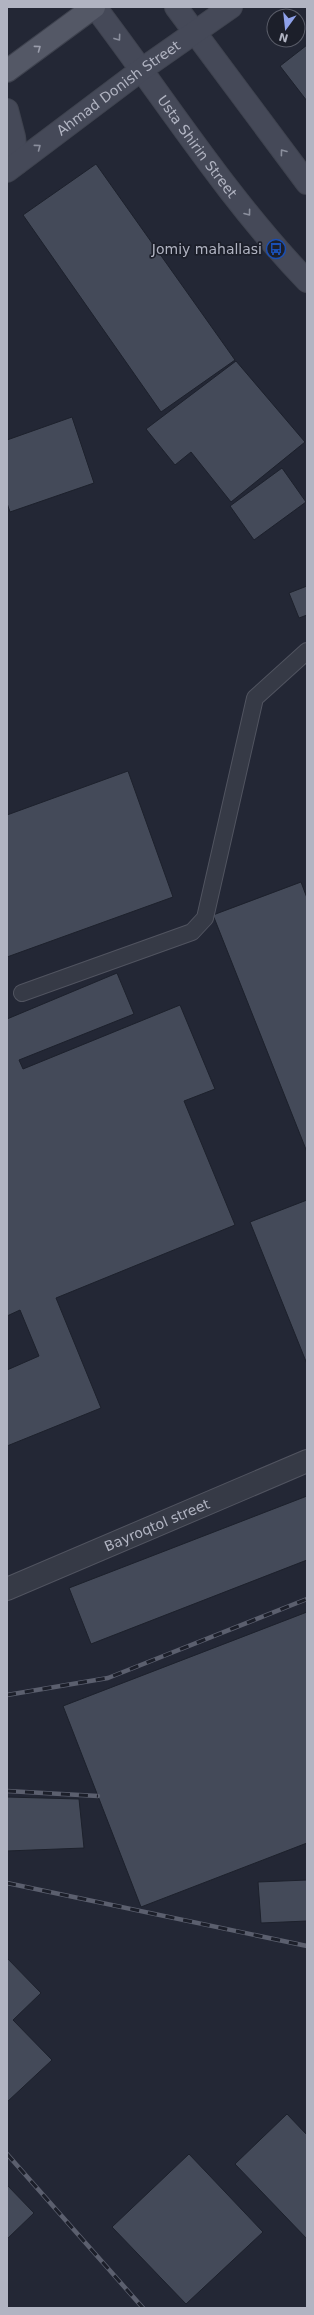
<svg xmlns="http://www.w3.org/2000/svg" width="314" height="2315" viewBox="0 0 314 2315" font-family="'DejaVu Sans',sans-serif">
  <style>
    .building { fill: #444a59; stroke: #1d212c }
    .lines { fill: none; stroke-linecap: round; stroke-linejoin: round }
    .lane-casing { stroke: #515460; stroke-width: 18 }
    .street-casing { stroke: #515460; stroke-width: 24 }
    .secondary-casing { stroke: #3f434f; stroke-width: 24 }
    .primary-casing { stroke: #3f434f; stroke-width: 24 }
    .lane { stroke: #363a46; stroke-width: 16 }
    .street { stroke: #363a46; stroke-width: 22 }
    .secondary { stroke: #454958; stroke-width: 22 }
    .primary { stroke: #545866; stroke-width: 22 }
    .rail-casing { stroke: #5b5f6e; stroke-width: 4.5 }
    .rail { stroke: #1c1f2a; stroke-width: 3; stroke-dasharray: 9; stroke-linecap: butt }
    .oneway { stroke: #8b8f9d }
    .oneway2 { stroke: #9a9dab }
    .labels { text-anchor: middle; stroke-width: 3.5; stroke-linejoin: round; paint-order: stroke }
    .street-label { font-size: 14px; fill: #b1b4c2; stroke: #1c1f2a }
    .poi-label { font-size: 14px; fill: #b1b4c2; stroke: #1c1f2a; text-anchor: end }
  </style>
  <rect width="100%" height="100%" fill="#232735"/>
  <!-- building -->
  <g class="building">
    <path d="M307 45V101L280 66Z"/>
    <path d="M96 164 235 360 161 412 23 215Z"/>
    <path d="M236 361 305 442 231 502 191 452 175 465 146 429Z"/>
    <path d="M72 417 94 483 10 512 7 503V440Z"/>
    <path d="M282 468 306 502 254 540 230 506Z"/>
    <path d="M307 586V615L299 618 289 593Z"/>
    <path d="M128 771 173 897 7 957V815Z"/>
    <path d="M301 882 307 898V1152L213 915Z"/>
    <path d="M117 973 134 1014 19 1060 23 1069 180 1005 215 1089 184 1101 235 1225 56 1298 101 1408 7 1446V1370L39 1356 20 1310 7 1316V1019Z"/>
    <path d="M307 1200V1364L250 1222Z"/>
    <path d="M307 1496V1560L91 1644 69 1588Z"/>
    <path d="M307 1612V1843L141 1907 63 1706Z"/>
    <path d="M7 1797 79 1799 84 1848 7 1851Z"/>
    <path d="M307 1880V1921L261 1923 258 1882Z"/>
    <path d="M7 1958 41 1993 13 2020 52 2060 7 2102Z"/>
    <path d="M287 2114 307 2135V2239L235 2164Z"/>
    <path d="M189 2154 263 2232 186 2304 112 2227Z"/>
    <path d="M7 2185 34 2213 7 2239Z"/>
  </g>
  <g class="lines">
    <!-- lane casing -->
    <g class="lane-casing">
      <path id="lane" d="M22 993 192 932 205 918 255 698 307 651"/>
    </g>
    <!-- street casing -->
    <g class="street-casing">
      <g id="street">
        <path id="s1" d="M7 1589 307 1461"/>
      </g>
    </g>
    <!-- secondary casing -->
    <g class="secondary-casing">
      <g id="secondary">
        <path id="s2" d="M95 7C165 99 227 198 307 281"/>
        <path d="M176 7 307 183"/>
        <path d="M7 110 14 137 17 163"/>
        <path id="s3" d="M7 171 141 70 231 7"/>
      </g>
    </g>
    <!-- primary casing -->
    <g class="primary-casing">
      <path id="primary" d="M7 71 94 7"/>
    </g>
    <!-- lane -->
    <use href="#lane" class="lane"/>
    <!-- street -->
    <use href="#street" class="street"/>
    <!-- secondary -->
    <use href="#secondary" class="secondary"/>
    <!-- primary -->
    <use href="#primary" class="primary"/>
    <!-- rail casing -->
    <g class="rail-casing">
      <g id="rail">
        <path d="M7 1695 108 1678 307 1599"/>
        <path d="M7 1791 98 1796"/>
        <path d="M7 1883 307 1946"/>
        <path d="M7 2154 143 2308"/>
      </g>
    </g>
    <!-- rail -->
    <use href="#rail" class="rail"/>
  </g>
  <!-- one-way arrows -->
  <defs><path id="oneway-chevron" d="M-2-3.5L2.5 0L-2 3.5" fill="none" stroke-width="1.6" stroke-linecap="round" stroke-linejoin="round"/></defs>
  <g class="oneway">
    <use href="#oneway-chevron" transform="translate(118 38) rotate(54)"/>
    <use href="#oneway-chevron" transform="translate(38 147) rotate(-37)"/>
    <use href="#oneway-chevron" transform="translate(283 152) rotate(-127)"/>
    <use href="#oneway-chevron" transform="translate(248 213) rotate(53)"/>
  </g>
  <use class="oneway2" href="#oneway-chevron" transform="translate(38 48) rotate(-36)"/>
  <!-- icons -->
  <defs>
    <g id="bus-ring" transform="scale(1)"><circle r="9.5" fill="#1c1f2a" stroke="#1a4fb4" stroke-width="1.5"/><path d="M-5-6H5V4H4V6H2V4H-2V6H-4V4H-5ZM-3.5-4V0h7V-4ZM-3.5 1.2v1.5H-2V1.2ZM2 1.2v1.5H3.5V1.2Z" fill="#1a4fb4"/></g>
  </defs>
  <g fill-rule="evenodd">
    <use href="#bus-ring" x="276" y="249"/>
  </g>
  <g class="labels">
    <!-- street labels -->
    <g class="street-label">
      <text dy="5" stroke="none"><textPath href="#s3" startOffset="139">Ahmad Donish Street</textPath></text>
      <text dy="5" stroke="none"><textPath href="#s2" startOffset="173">Usta Shirin Street</textPath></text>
      <text dy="5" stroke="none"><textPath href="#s1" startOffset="163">Bayroqtol street</textPath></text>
    </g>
    <!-- poi labels -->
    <g class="poi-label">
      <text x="262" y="254">Jomiy mahallasi</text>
    </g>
  </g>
  <!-- border -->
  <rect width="314" height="2315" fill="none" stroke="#b1b4c2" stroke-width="16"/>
  <!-- north arrow -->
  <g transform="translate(286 28) rotate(195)"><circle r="19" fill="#1c1f2a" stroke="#585b67"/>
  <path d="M0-3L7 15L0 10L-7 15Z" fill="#8ea1ea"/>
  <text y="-6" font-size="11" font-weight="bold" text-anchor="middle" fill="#b1b4c2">N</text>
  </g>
</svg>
